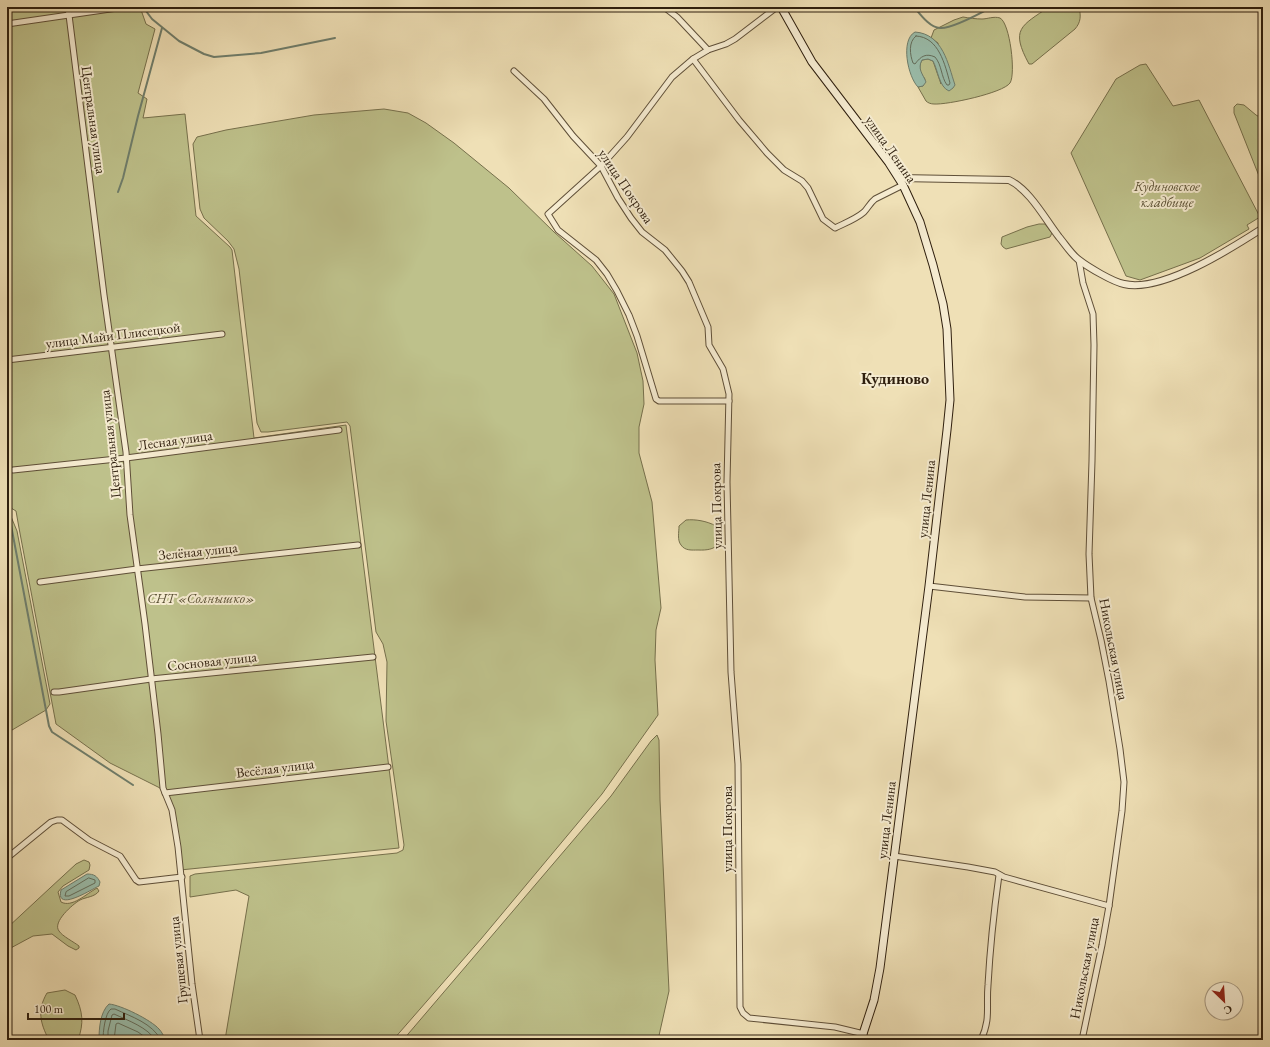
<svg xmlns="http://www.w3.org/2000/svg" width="1270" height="1047" viewBox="0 0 1270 1047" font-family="'EB Garamond',serif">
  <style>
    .green { fill: #bec18b; stroke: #76704c }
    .water { fill: #9abdab; stroke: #6f7e6c }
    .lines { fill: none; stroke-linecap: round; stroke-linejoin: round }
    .shore { stroke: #646e5c; stroke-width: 1 }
    .stream { stroke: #6f7e6c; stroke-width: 2 }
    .minor-casing { stroke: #5f4f38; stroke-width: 7 }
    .tertiary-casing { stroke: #5f4f38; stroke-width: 8 }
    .secondary-casing { stroke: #2f1f0e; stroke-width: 9 }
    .minor { stroke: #f5ebd0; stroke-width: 5 }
    .tertiary { stroke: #f5ebd0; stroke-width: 6 }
    .secondary { stroke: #f5ebd0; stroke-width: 7 }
    .labels { text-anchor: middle; stroke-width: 4; stroke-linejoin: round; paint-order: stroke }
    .street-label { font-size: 14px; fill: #2f1f0e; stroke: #f5ebd0 }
    .park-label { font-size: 14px; font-style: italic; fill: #5a5034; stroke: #f5ebd0 }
    .quarter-label { font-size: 16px; font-weight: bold; fill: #2f1f0e; stroke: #f5ebd0 }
  </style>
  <rect width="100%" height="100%" fill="#efe0b6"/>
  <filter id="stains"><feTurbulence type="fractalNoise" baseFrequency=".005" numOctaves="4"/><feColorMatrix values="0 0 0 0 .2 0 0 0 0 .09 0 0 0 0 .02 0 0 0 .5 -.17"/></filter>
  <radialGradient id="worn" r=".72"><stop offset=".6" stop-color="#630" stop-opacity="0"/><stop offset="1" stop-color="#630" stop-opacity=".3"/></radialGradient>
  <!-- green -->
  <g class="green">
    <path d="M7 7H140L146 24 155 29 138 93 147 99 143 118 185 114 196 216 230 247 232 250 254 438 346 425 399 848 180 870 173 821 168 803 160 788 110 763 56 724 19 528 16 511 11 508 7 490Z"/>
    <path d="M1049 7H1079C1081 16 1081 22 1075 29L1032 64H1029C1010 29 1021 26 1049 7Z"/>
    <path d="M963 17C969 18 976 19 982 19 987 19 994 16 1000 18 1010 23 1016 74 1010 83 1003 93 947 105 934 104 931 104 928 103 926 101L918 87 923 86 925 79C920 73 918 67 922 60L928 59 933 61 941 84 938 43 931 38 934 30 954 20Z"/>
    <path d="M1146 64 1173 106 1199 100 1260 217 1247 225 1249 229 1200 258 1140 280 1126 276 1071 153 1116 79 1140 65Z"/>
    <path d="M1237 104 1244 105 1256 115 1263 119V186L1234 113V107Z"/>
    <path d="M384 109 408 113 426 123 454 143 509 188 554 232 592 266 614 294 637 353 643 381 644 404 639 427V453L652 502 661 608 656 630 655 660 658 715 602 794 481 939 393 1040H225L249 896 236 890 190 897V876L195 874 397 853 403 850 404 845 386 721 387 662 383 644 376 632 350 426 347 422 268 432H261L257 423 239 269 234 249 228 241 204 218 200 209 193 144 197 137 226 130 314 115Z"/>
    <path d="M1039 224H1045L1052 233 1050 237 1006 249 1003 247 1001 244 1002 237 1027 227Z"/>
    <path d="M7 507 17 531 50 704 46 710 7 733Z"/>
    <path d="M686 520C695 519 707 521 716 526 725 544 716 551 698 550 692 550 685 551 681 545 677 540 679 532 679 526Z"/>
    <path d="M657 735 659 740 660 800 669 991 658 1040H403L611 796 651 741Z"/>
    <path d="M84 860 89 862 90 865 89 870 63 886 58 892 61 902C72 908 86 894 97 888L99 891C95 897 86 897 80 900 73 904 52 922 59 931 62 936 74 942 79 946V948L76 950 68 946 52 934 33 936 7 950V928L50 888 76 864Z"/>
    <path d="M65 990 75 995C83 1012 84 1023 78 1040H49C40 1023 37 1010 47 993Z"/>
  </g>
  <!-- water -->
  <g class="water">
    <path d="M915 32C943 34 948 64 955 85L953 88 949 91C939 87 938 70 933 61L928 59 922 60C917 69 923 74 926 82L923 86 918 87C908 77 900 40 915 32Z"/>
    <path d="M87 874C94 874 97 876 100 882L99 886C92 889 55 913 61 890Z"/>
    <path d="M109 1004C121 1005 151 1020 159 1029 162 1032 164 1037 166 1040H99C99 1029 100 1012 109 1004Z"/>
  </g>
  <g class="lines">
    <!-- shore -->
    <g class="shore">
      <path d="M916 36C939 37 945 65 950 83L949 85H947C941 77 942 65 935 57 926 53 921 56 915 64L913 63C910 55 908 42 916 36Z"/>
      <path d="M89 878 95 880V883L69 896H65L66 892Z"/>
      <path d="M103 1040C103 1032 105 1013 111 1009H115C132 1017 152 1023 161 1040"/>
      <path d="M108 1040V1031L112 1015 114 1014C127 1020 149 1028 155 1040"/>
      <path d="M114 1040 116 1024 118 1023 138 1032 149 1040"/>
    </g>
    <!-- stream -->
    <g class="stream">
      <path d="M145 7 146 11 152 19 179 41 204 54 214 57 261 53 335 38"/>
      <path d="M914 7C920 14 930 28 940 28 952 29 981 13 992 7"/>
      <path d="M118 192 123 178 138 116 162 28"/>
      <path d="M7 496 11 525 49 726 52 732 133 785"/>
    </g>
    <!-- minor casing -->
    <g class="minor-casing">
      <g id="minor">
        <path d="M68 7 104 295 126 452 130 515 145 624 158 734 163 788 172 810 178 847 192 984 200 1040"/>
        <path d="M664 7 677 17 708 50"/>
        <path d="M7 24 124 7"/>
        <path d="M693 59 739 120 767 153 784 170 802 181 808 188 823 219 835 228C845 223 856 219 864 212 868 208 870 203 875 199L903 185"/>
        <path d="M514 71 544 99 573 136 601 166 618 198 631 218 642 232 665 250 682 271 689 282 708 327 709 345 723 369 729 394 727 482 731 672 738 764 740 1007 743 1013 749 1018 835 1027 864 1034"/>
        <path d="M1079 260 1083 283 1093 314 1094 345 1092 461 1089 554 1091 598 1101 640 1109 681 1120 749 1124 782 1122 811 1109 906 1102 945 1082 1040"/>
        <path d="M7 360 222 334"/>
        <path d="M729 401H659L656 399 637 336 629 315 617 291 607 274 596 260 558 230 548 214 601 166 627 137 672 77 693 59 708 50 726 44 735 39 777 7"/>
        <path d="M13 470 126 458 339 430"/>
        <path d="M40 582 137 569 358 545"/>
        <path d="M929 586 1025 597 1091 598"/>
        <path d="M54 692H59L151 679 373 657"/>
        <path d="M165 793 388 767"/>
        <path d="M894 856 968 867 995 872 1004 877 1109 906"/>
        <path d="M7 858 51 822 57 820H62L89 840 120 856 136 880 139 882 182 877"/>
        <path d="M981 1040C991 1018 986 1008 988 985 990 948 994 911 999 875"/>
      </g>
    </g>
    <!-- tertiary casing -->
    <g class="tertiary-casing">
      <path id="tertiary" d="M899 178 1009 180C1030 190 1045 219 1059 237 1065 244 1071 254 1079 260 1088 267 1113 282 1124 284 1162 293 1232 248 1263 228"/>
    </g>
    <!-- secondary casing -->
    <g class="secondary-casing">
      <path id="secondary" d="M781 7 812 62 889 163 903 185 920 222 933 265 943 304 947 329 950 400 947 430 929 586 880 968 874 1000 861 1040"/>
    </g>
    <!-- minor -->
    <use href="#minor" class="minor"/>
    <!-- tertiary -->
    <use href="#tertiary" class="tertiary"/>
    <!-- secondary -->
    <use href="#secondary" class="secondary"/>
  </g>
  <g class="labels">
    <!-- street labels -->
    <g class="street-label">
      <text transform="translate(94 120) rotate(82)" y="5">Центральная улица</text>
      <text transform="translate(891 149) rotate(55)" y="5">улица Ленина</text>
      <text transform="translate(626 186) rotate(56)" y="5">улица Покрова</text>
      <text transform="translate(113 335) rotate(-7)" y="5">улица Майи Плисецкой</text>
      <text transform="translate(175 440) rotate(-8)" y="5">Лесная улица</text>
      <text transform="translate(110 444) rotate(-96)" y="5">Центральная улица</text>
      <text transform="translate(926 499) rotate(-84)" y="5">улица Ленина</text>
      <text transform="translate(716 506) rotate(-91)" y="5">улица Покрова</text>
      <text transform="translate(198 551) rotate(-6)" y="5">Зелёная улица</text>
      <text transform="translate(1114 649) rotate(79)" y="5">Никольская улица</text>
      <text transform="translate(212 661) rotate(-6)" y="5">Сосновая улица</text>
      <text transform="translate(275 768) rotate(-7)" y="5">Весёлая улица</text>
      <text transform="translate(886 820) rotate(-83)" y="5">улица Ленина</text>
      <text transform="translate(727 829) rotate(-90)" y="5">улица Покрова</text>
      <text transform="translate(178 960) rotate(-96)" y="5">Грушевая улица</text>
      <text transform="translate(1084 968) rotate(-79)" y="5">Никольская улица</text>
    </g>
    <!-- park labels -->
    <g class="park-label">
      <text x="1167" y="191">Кудиновское<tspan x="1167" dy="16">кладбище</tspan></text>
      <text x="201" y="603">СНТ «Солнышко»</text>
    </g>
    <!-- quarter labels -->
    <g class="quarter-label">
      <text x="895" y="384">Кудиново</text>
    </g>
  </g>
  <!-- margin -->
  <rect width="1270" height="1047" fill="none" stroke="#efe0b6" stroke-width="24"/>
  <rect x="8" y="8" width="1254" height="1031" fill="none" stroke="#2f1f0e" stroke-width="2"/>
  <rect x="12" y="12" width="1246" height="1023" fill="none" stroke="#2f1f0e"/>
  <!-- north arrow -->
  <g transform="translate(1224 1001) rotate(155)"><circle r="19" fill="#f5ebd0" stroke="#a69982"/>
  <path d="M0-3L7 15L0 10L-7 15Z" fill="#8f2418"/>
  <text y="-6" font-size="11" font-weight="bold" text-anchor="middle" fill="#2f1f0e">С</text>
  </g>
  <!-- scale -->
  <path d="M28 1013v6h96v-6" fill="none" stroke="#2f1f0e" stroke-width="2"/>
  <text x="34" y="1013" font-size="12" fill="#2f1f0e" stroke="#f5ebd0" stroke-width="3" paint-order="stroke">100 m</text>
  <rect width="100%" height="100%" filter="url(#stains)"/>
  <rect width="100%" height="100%" fill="url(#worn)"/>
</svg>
